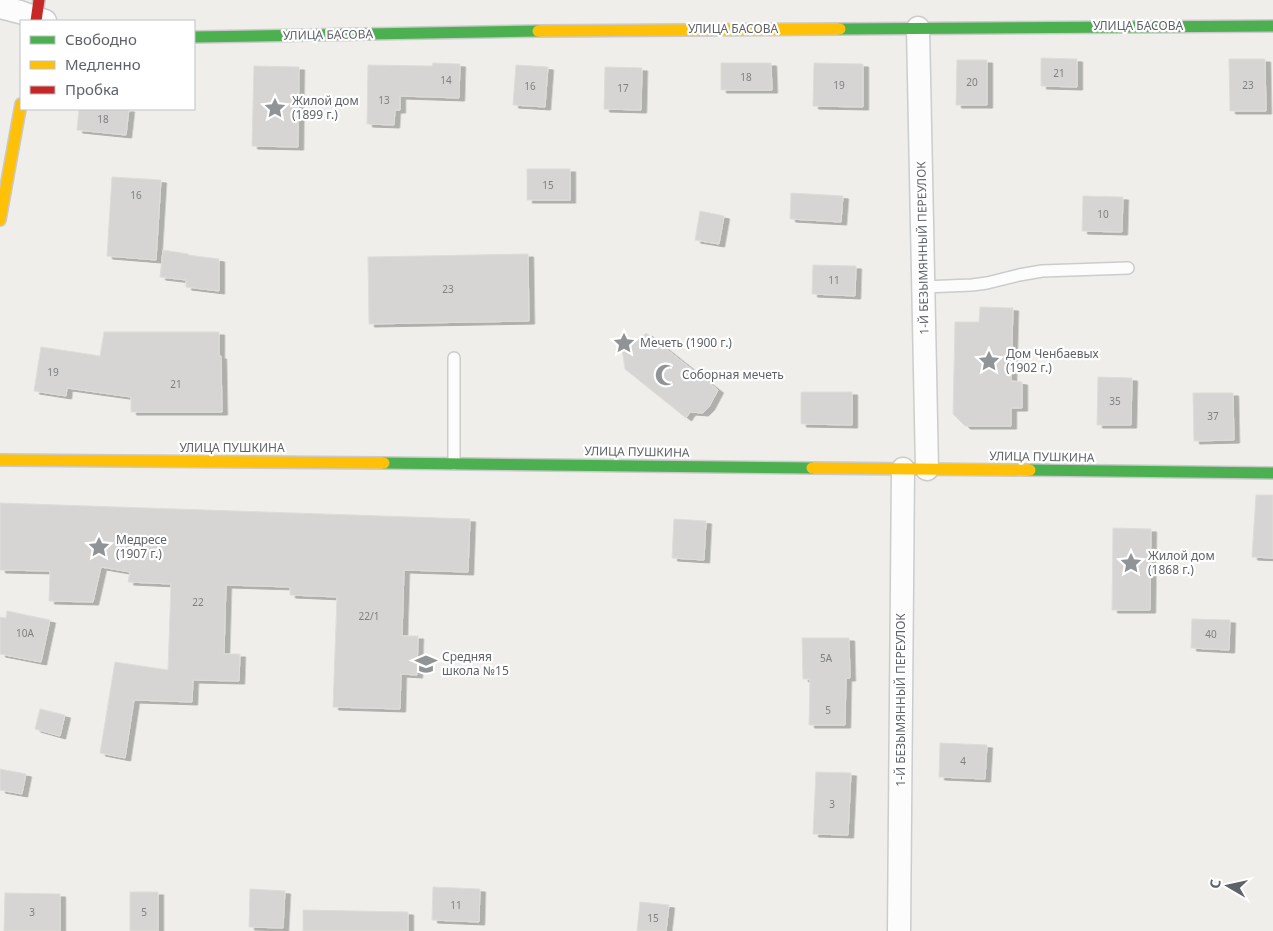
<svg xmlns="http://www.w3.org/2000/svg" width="1273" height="931" viewBox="0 0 1273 931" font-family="'Noto Sans',sans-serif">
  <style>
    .building { fill: #d6d5d3; stroke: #deddd9; filter: url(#shadow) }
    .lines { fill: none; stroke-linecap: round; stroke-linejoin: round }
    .lane-casing { stroke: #cbcccc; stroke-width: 14 }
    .street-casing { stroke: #cbcccc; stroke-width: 25 }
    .fast-casing { stroke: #cacacb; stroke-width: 14 }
    .slow-casing { stroke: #cacacb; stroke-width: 14 }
    .jam-casing { stroke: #cacacb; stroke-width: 14 }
    .lane { stroke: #fdfcfc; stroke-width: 11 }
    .street { stroke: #fdfcfc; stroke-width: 22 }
    .fast { stroke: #4caf50; stroke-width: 11 }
    .slow { stroke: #ffc107; stroke-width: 11 }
    .jam { stroke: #c62828; stroke-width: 11 }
    .labels { text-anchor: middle; stroke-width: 4.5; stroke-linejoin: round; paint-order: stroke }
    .number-label { font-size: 10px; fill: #7e8184 }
    .street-label { font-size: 12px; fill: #5f6368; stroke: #fff }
    .poi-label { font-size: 12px; fill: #5f6368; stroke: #fff; text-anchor: start }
  </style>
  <defs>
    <filter id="shadow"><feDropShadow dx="5.5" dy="3" stdDeviation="0" flood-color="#0004"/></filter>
  </defs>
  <rect width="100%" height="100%" fill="#efeeea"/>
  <!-- building -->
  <g class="building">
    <path d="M1041 58 1077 59V87L1041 86Z"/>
    <path d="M1229 59H1265L1266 111H1230Z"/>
    <path d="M957 60H987V105H956Z"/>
    <path d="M433 63 460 64 459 98 400 96V110H395L394 125 367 124 368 65 432 66Z"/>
    <path d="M721 63H771L772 90H721Z"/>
    <path d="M814 63 863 64V107L813 106Z"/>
    <path d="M516 65 548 67 545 107 513 105Z"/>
    <path d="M254 66 299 67 298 147 252 146Z"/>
    <path d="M605 67 642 68 641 110 604 109Z"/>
    <path d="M79 109H129L126 135 77 130Z"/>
    <rect x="527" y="169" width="43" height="31"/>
    <path d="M112 177 161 180 156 260 107 256Z"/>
    <path d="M791 193 843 196 841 222 790 219Z"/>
    <path d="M1083 196 1123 197 1122 232 1082 231Z"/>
    <path d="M700 211 724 216 719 244 695 240Z"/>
    <path d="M163 250 188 254V255L219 259V291L186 287V280L160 277Z"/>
    <path d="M528 254 529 321 369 324 368 257Z"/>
    <path d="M813 265 856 266 855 296 812 294Z"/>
    <path d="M980 307 1013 308 1011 381 1022 382V408H1011V426H965L953 414 955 322H979Z"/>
    <path d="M104 332H219V356H221L222 412H131V397L67 388 66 396 34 391 41 347 100 356Z"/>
    <path d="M646 333 718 390 709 407 703 413 690 412 686 418 625 369 622 349 624 343 631 338 641 339Z"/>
    <path d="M1098 377 1132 378 1131 425H1097Z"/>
    <path d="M801 392H852V425L801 424Z"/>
    <path d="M1193 393H1233L1234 440 1194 441Z"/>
    <path d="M1256 495H1273V558L1252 557Z"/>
    <path d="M0 503 470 519 468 572 404 570 402 636H418L417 675 401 674 400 709 333 707 337 597 290 595V587L226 585 224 654H240L239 681 193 680 192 702 134 700 125 758 100 753 115 662 168 670 171 584 128 582 130 572 101 567 93 602 49 601 50 571 0 570Z"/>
    <path d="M674 519 706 521 704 560 672 558Z"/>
    <path d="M1113 528 1151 529 1150 610H1112Z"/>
    <path d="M7 611 50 620 41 662 0 654V617L6 618Z"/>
    <path d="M1192 619 1230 620 1229 650 1191 648Z"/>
    <path d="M802 638H849L850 678H846L845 725H809L810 679H803Z"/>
    <path d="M40 709 65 715 60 736 35 729Z"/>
    <path d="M940 743 987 745 985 779 939 777Z"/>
    <path d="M0 769 26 774 22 794 0 790Z"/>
    <path d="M816 772 851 773 848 835 813 834Z"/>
    <path d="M433 887 480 889 479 922 432 920Z"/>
    <path d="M250 889 285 891 283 928 249 927Z"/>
    <rect x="130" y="892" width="28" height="39"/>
    <path d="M5 893 60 894V931H4Z"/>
    <path d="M640 902 669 905 666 931H637Z"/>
    <path d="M303 910 408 912V931H303Z"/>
  </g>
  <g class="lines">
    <!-- lane casing -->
    <g class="lane-casing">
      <g id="lane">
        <path d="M923 287 972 285 987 283 1019 275 1042 271 1128 268"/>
        <path d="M454 358V464"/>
      </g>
    </g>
    <!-- street casing -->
    <g class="street-casing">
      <g id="street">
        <path d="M0 7 20 12 45 21"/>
        <path d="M918 28 927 469"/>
        <path d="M899 931 903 469"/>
      </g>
    </g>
    <!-- fast casing -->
    <g class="fast-casing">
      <g id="fast">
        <path d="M840 29 1273 26"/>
        <path d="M194 37 538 31"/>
        <path d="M384 463 812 468"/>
        <path d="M1030 470 1273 473"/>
      </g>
    </g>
    <!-- slow casing -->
    <g class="slow-casing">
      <g id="slow">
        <path d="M538 31 840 29"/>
        <path d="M0 220 21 104"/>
        <path d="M0 460 384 463"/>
        <path d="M812 468 1030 470"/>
      </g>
    </g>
    <!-- jam casing -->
    <g class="jam-casing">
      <path id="jam" d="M36 21 39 0"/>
    </g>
    <!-- lane -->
    <use href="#lane" class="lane"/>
    <!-- street -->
    <use href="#street" class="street"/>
    <!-- fast -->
    <use href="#fast" class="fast"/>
    <!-- slow -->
    <use href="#slow" class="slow"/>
    <!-- jam -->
    <use href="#jam" class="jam"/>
  </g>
  <!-- icons -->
  <defs>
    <g id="sight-bare" transform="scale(1.725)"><path d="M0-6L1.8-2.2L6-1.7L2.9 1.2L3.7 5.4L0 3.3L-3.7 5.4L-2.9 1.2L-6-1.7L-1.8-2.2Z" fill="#919496" stroke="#fff" stroke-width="2.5" paint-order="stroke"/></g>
    <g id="mosque-bare" transform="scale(1.725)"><path d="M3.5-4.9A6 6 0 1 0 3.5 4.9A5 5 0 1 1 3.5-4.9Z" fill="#919496" stroke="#fff" stroke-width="2.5" paint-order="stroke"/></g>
    <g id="school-bare" transform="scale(1.725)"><path d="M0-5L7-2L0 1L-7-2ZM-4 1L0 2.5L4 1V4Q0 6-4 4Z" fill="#919496" stroke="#fff" stroke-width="2.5" paint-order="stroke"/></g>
  </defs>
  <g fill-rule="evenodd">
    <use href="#sight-bare" x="275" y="108"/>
    <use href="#sight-bare" x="624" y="343"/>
    <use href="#sight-bare" x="989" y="361"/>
    <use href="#mosque-bare" x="666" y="375"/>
    <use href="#sight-bare" x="99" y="547"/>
    <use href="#sight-bare" x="1131" y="563"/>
    <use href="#school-bare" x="426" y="664"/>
  </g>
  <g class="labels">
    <!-- number labels -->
    <g class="number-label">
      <text x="1059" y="77">21</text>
      <text x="746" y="81">18</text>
      <text x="446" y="84">14</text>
      <text x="972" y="86">20</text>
      <text x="839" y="89">19</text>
      <text x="1248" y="89">23</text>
      <text x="530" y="90">16</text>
      <text x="623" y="92">17</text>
      <text x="384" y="104">13</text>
      <text x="103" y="123">18</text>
      <text x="548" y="189">15</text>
      <text x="136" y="199">16</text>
      <text x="1103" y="218">10</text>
      <text x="834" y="284">11</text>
      <text x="448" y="293">23</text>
      <text x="53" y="376">19</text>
      <text x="176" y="388">21</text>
      <text x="1115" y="405">35</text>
      <text x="1213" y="420">37</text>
      <text x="198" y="606">22</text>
      <text x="369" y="620">22/1</text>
      <text x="25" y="637">10А</text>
      <text x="1211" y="638">40</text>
      <text x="826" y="662">5А</text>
      <text x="828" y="714">5</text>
      <text x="963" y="765">4</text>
      <text x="832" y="808">3</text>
      <text x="456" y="909">11</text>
      <text x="32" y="916">3</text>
      <text x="144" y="916">5</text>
      <text x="653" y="922">15</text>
    </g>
    <!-- street labels -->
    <g class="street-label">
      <text x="1138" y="30">УЛИЦА БАСОВА</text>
      <text x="733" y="33">УЛИЦА БАСОВА</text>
      <text transform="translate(328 35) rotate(-1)" y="4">УЛИЦА БАСОВА</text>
      <text transform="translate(923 248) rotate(-91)" y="4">1-Й БЕЗЫМЯННЫЙ ПЕРЕУЛОК</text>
      <text x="232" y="452">УЛИЦА ПУШКИНА</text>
      <text transform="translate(637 452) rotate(1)" y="4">УЛИЦА ПУШКИНА</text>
      <text transform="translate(1042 457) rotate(1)" y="4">УЛИЦА ПУШКИНА</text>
      <text transform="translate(901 700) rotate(-90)" y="4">1-Й БЕЗЫМЯННЫЙ ПЕРЕУЛОК</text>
    </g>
    <!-- poi labels -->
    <g class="poi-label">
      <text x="292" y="105">Жилой дом<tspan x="292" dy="14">(1899 г.)</tspan></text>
      <text x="640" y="347">Мечеть (1900 г.)</text>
      <text x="1006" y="358">Дом Ченбаевых<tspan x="1006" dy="14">(1902 г.)</tspan></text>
      <text x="682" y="379">Соборная мечеть</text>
      <text x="116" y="544">Медресе<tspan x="116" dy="14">(1907 г.)</tspan></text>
      <text x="1148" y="560">Жилой дом<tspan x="1148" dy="14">(1868 г.)</tspan></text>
      <text x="442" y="661">Средняя<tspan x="442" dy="14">школа №15</tspan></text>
    </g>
  </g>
  <!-- legend -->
  <rect x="20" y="20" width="175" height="90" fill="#ffffff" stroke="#bfc1c3"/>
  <rect x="30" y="36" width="25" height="8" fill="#4caf50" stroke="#bfc1c3"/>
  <text x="65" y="45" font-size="15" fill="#5f6368">Свободно</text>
  <rect x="30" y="61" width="25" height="8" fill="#ffc107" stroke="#bfc1c3"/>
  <text x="65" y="70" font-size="15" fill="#5f6368">Медленно</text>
  <rect x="30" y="86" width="25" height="8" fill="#c62828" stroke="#bfc1c3"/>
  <text x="65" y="95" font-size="15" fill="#5f6368">Пробка</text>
  <!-- north arrow -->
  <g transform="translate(1228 886) rotate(279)" stroke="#ffffff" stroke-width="4" paint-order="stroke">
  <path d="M0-4L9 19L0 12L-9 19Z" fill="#5f6368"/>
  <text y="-8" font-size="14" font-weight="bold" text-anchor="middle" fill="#5f6368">С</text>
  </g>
</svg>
